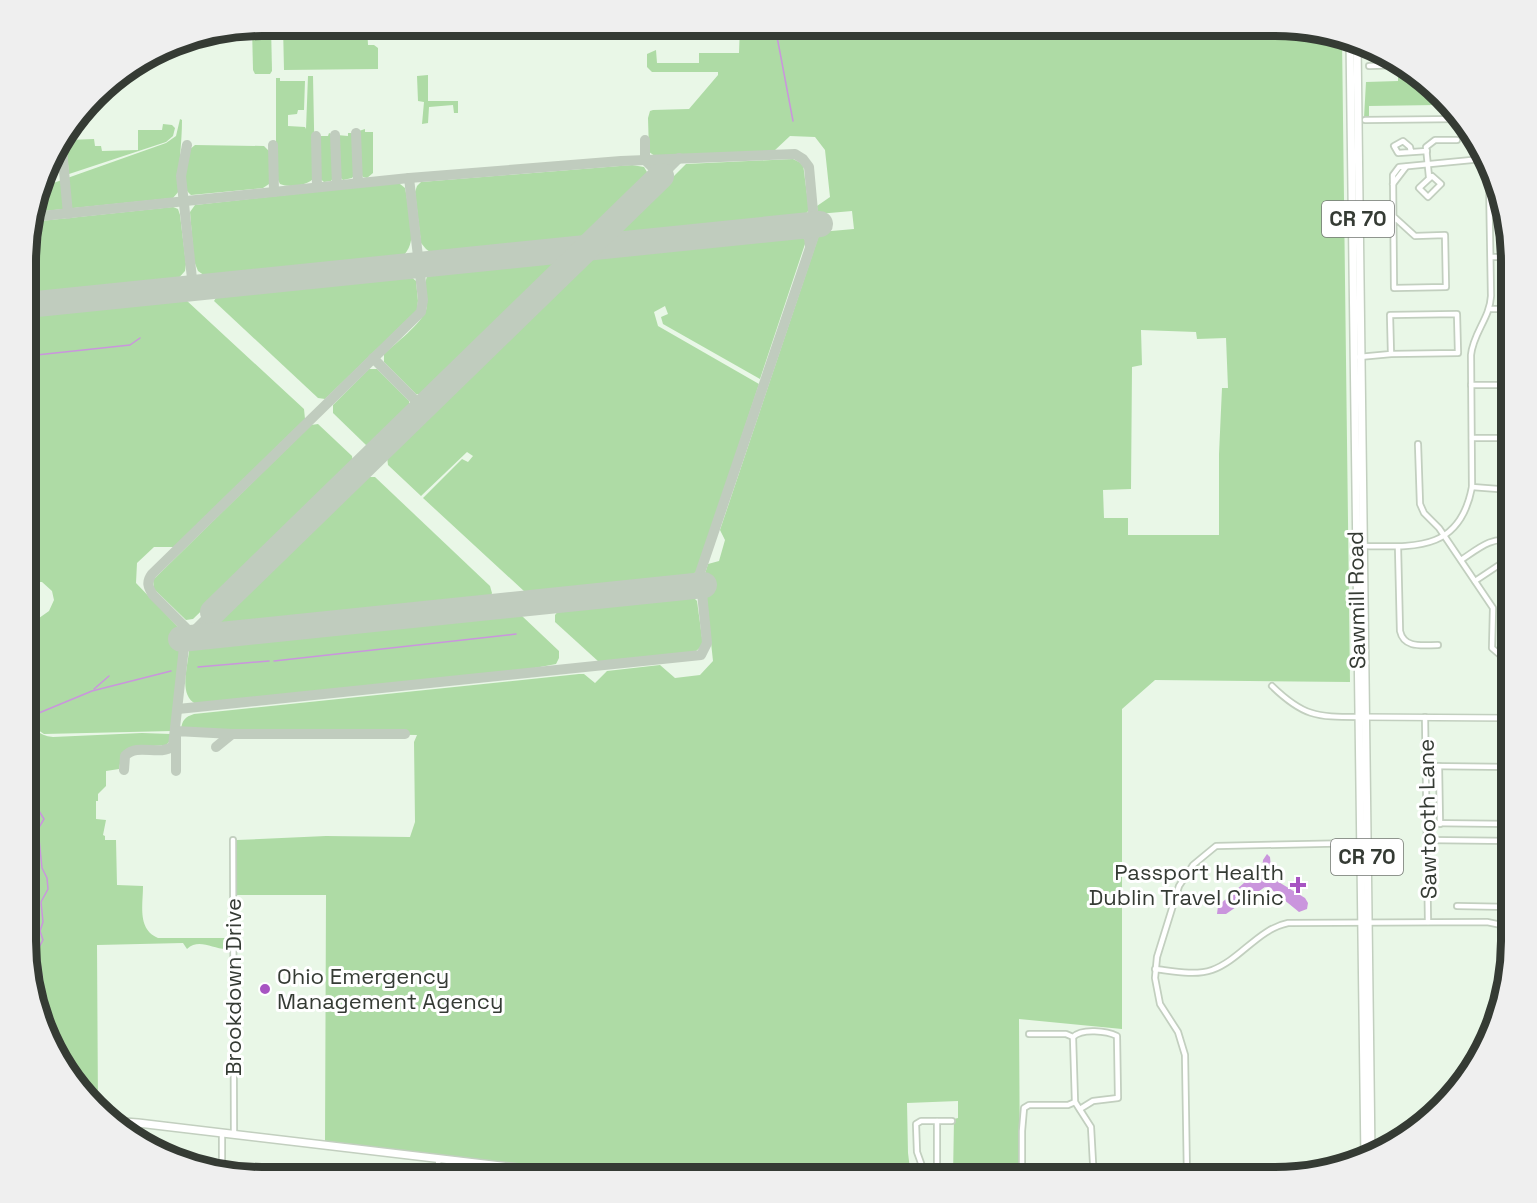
<svg xmlns="http://www.w3.org/2000/svg" width="1537" height="1203" viewBox="0 0 1537 1203" font-family="'Space Grotesk',sans-serif">
  <style>
    .green { fill: #aedba5; fill-rule: evenodd }
    .water { fill: #ca95dd }
    .lines { fill: none; stroke-linecap: round; stroke-linejoin: round }
    .stream { stroke: #ca95dd; stroke-width: 1.5 }
    .taxiway { stroke: #c0ccbe; stroke-width: 10 }
    .runway { stroke: #c0ccbe; stroke-width: 26 }
    .minor-casing { stroke: #c2cfbf; stroke-width: 8 }
    .tertiary-casing { stroke: #c2cfbf; stroke-width: 8 }
    .primary-casing { stroke: #c2cfbf; stroke-width: 10 }
    .minor { stroke: #fff; stroke-width: 4.5 }
    .tertiary { stroke: #fff; stroke-width: 5 }
    .primary { stroke: #fff; stroke-width: 7 }
    .poi-dot { fill: #a754c2; stroke: #fff; stroke-width: 2 }
    .labels { text-anchor: middle; stroke-width: 6; stroke-linejoin: round; paint-order: stroke }
    .shield { fill: #fff; stroke: #727671; stroke-width: 1.5 }
    .shield-label { font-size: 21px; font-weight: bold; fill: #353b34 }
    .street-label { font-size: 22px; fill: #353b34; stroke: #fff }
    .poi-label { font-size: 22px; fill: #353b34; stroke: #fff; text-anchor: end }
    .rim { fill: none; stroke: #353b34; stroke-width: 8 }
  </style>
  <rect width="100%" height="100%" fill="#e9f7e7"/>
  <!-- green -->
  <g class="green">
    <path d="M262 26H271L272 71 270 74H255L253 70 252 27Z"/>
    <path d="M283 26H367L368 45H374L378 48V69L284 70Z"/>
    <path d="M740 26H1290L1342 38 1350 682 1155 680 1122 709V1029L1019 1019 1020 1177H953L954 1119 958 1118V1101L907 1103 908 1153 911 1177H618L325 1143 326 895H237V840L326 836 410 837 415 822 414 742 417 735 185 732 181 730C182 720 185 717 194 714L579 674H584L595 683 607 671 660 665 675 678 700 675 713 661 704 577 708 564 719 561 725 540 720 530 820 232 854 229 852 211 818 214 817 206 830 197 825 150 815 137 790 136 774 151 655 156 649 152 648 118 650 111 653 110 689 109 718 75V72H652L647 67V54L656 50 657 63H699V53H739ZM1141 330 1196 332 1197 339 1226 338 1228 388H1222L1219 454V535H1128V518H1104L1103 490 1131 489 1132 367 1142 365Z"/>
    <path d="M428 75V101H458V113H454L453 105 429 107 428 123 422 124 424 102 418 101 417 76Z"/>
    <path d="M308 76H313L315 177C308 186 289 188 280 184L276 176V78H280V81H305L304 110H298L297 114 288 115V126L305 127 306 129Z"/>
    <path d="M1398 76H1402V78H1406L1407 76 1419 77 1431 84 1446 103 1437 105 1369 106V118H1364L1366 82 1398 81Z"/>
    <path d="M180 119 182 120C182 144 178 167 179 191L173 198 34 212 42 187 166 143 176 136Z"/>
    <path d="M163 124 172 125 175 128 173 136 166 142 69 174 66 144 68 140 94 139 95 146H101L102 151 138 150V130H162Z"/>
    <path d="M365 129V132H373V173L367 178 363 177 360 172 359 131Z"/>
    <path d="M329 133 333 135 334 177 331 181 324 182 318 177 317 138 318 136H328Z"/>
    <path d="M348 133H354L355 174 352 178 343 180 338 175 337 135 348 136Z"/>
    <path d="M195 145 264 146 270 152 269 184 263 188 191 195C178 185 186 164 189 150Z"/>
    <path d="M793 159 803 164 809 210 803 217 621 235 620 230 686 164Z"/>
    <path d="M632 165 644 167 647 172 646 178 587 236 581 239 434 255 426 249 421 243 415 192 417 186 421 182Z"/>
    <path d="M388 184H400L405 188 406 193C409 213 420 245 400 258L208 278 198 271 194 261 190 212 195 205Z"/>
    <path d="M173 207 178 209 180 215 186 264 185 271 175 282 27 297 28 231 31 222Z"/>
    <path d="M800 234 806 241 760 379 663 324 661 317 668 314 665 306 654 312 658 326 759 384 697 571 687 579 532 594 525 592 423 498 462 459 468 462 473 456 467 452 421 496 388 465 387 457 591 257Z"/>
    <path d="M555 260 556 266 423 395 416 394 384 362V354C395 344 422 323 426 310 430 297 421 284 429 273Z"/>
    <path d="M409 275 416 281 418 301 417 310 325 399 318 398 214 301 217 296Z"/>
    <path d="M183 298 186 300 304 409 305 419 174 547H154L137 563 136 583 179 628C186 647 174 708 172 731L44 734 38 730 33 714 27 636 32 623 49 611 54 600 52 591 42 582H38L33 590 27 593V315Z"/>
    <path d="M369 369H377L409 401V411L375 444 366 445 333 413V405Z"/>
    <path d="M318 424 352 456 353 464 193 619 186 620 154 589 153 580 311 425Z"/>
    <path d="M363 477H375L490 586 492 593 490 598 219 625 218 620Z"/>
    <path d="M692 596 697 601 703 645 695 652 599 662 555 622V615L559 610Z"/>
    <path d="M515 614 522 616 559 651V658L556 664 524 670 196 704C178 695 188 667 189 650L193 647Z"/>
    <path d="M27 682C29 706 23 734 53 737L142 733 171 734 170 741 166 745 128 748 122 753 119 769 106 771V786L98 794V801H96V819L106 820 103 835 105 836V840H116L117 885 143 886C143 905 137 929 158 938H227L230 942V946L226 949C212 949 199 938 187 949L183 943 97 945 98 1109 50 1045 38 1002 35 876 31 854V835L26 823Z"/>
  </g>
  <!-- water -->
  <path class="water" d="M1267 854 1270 857 1272 878 1305 898 1308 903 1307 909 1299 912 1272 890 1265 887 1226 914H1217L1218 906 1245 882 1261 879 1263 860Z"/>
  <g class="lines">
    <!-- stream -->
    <g class="stream">
      <path d="M775 26 793 121"/>
      <path d="M27 356 130 345 140 338"/>
      <path d="M274 661 516 634"/>
      <path d="M198 667 269 661"/>
      <path d="M94 689 109 676"/>
      <path d="M34 715 92 691 171 671"/>
      <path d="M26 755 31 747 27 719"/>
      <path d="M26 768 36 777 39 811 44 819 38 829 42 868 47 878 48 889 41 902 43 922 40 931 43 940 38 949 42 977V1015"/>
    </g>
    <!-- taxiway -->
    <g class="taxiway">
      <path d="M356 133 358 183"/>
      <path d="M335 135 337 185"/>
      <path d="M316 136 317 187"/>
      <path d="M61 139 68 214"/>
      <path d="M645 140V160L661 176 679 158"/>
      <path d="M187 145 181 176 193 288"/>
      <path d="M273 145 274 192"/>
      <path d="M32 217 409 178 621 161 795 154 803 159 809 167 815 233 700 573 707 643 701 655 178 709"/>
      <path d="M801 226 809 238 810 246"/>
      <path d="M373 358 423 408"/>
      <path d="M196 638 153 595C148 587 146 582 152 574L421 312 423 300 409 178"/>
      <path d="M186 639 213 612"/>
      <path d="M216 747 232 734"/>
      <path d="M124 770 125 756C138 742 159 757 173 746L186 629"/>
      <path d="M176 771V731L232 734H405"/>
    </g>
    <!-- runway -->
    <g class="runway">
      <path d="M27 305 820 224"/>
      <path d="M213 612 661 176"/>
      <path d="M181 639 704 585"/>
    </g>
    <!-- minor casing -->
    <g class="minor-casing">
      <g id="minor">
        <path d="M1369 66 1401 65"/>
        <path d="M1365 120 1458 119"/>
        <path d="M1411 152 1410 147 1403 141 1394 146 1398 153 1427 151"/>
        <path d="M1432 176 1441 184 1428 197 1419 188Z"/>
        <path d="M1429 177 1426 147 1435 140H1457"/>
        <path d="M1393 184 1406 167"/>
        <path d="M1393 216 1415 236 1445 235 1446 287 1394 288 1393 175 1399 167 1482 159"/>
        <path d="M1491 257H1510"/>
        <path d="M1490 309H1511"/>
        <path d="M1359 357 1391 354 1458 353 1457 314 1390 315 1391 354"/>
        <path d="M1471 385H1511"/>
        <path d="M1472 438H1511"/>
        <path d="M1418 444 1420 504 1424 513 1439 528 1493 608 1492 648 1499 654 1511 655"/>
        <path d="M1472 487 1511 490"/>
        <path d="M1363 546C1416 547 1460 551 1472 487L1471 355C1473 333 1490 318 1491 296L1489 179C1486 163 1475 151 1470 135"/>
        <path d="M1398 547 1400 631C1404 649 1423 645 1438 645"/>
        <path d="M1461 560C1475 551 1494 534 1511 542"/>
        <path d="M1475 581 1499 565 1511 561"/>
        <path d="M1272 686C1303 716 1316 717 1358 717"/>
        <path d="M1425 717 1428 922"/>
        <path d="M1426 766 1511 767"/>
        <path d="M1439 766 1440 824"/>
        <path d="M1426 823 1511 824"/>
        <path d="M233 840 234 1134"/>
        <path d="M1427 840 1511 841"/>
        <path d="M26 859 31 873 34 986"/>
        <path d="M1457 906 1511 907"/>
        <path d="M1155 969C1172 971 1195 976 1212 970 1240 960 1258 929 1288 923L1487 922 1511 927"/>
        <path d="M1029 1034H1066L1073 1037C1082 1028 1107 1031 1117 1036L1118 1098 1093 1101 1080 1109"/>
        <path d="M1073 1037 1075 1102 1091 1127 1093 1163 1098 1177"/>
        <path d="M438 1158 439 1177"/>
        <path d="M222 1171V1133"/>
        <path d="M500 1177 501 1166"/>
        <path d="M926 1177 917 1152 916 1124 921 1121H952"/>
        <path d="M937 1177V1121"/>
        <path d="M1022 1177V1131L1024 1108 1029 1105H1068L1075 1102"/>
        <path d="M1187 1177 1185 1055 1178 1032 1160 1004 1155 978 1157 957 1179 886 1193 865 1216 846 1360 843"/>
      </g>
    </g>
    <!-- tertiary casing -->
    <g class="tertiary-casing">
      <path id="tertiary" d="M1363 717 1511 718"/>
    </g>
    <!-- primary casing -->
    <g class="primary-casing">
      <g id="primary">
        <path d="M1350 40 1365 1160"/>
        <path d="M1357 42 1371 1155"/>
        <path d="M110 1121 138 1123 594 1177"/>
      </g>
    </g>
    <!-- minor -->
    <use href="#minor" class="minor"/>
    <!-- tertiary -->
    <use href="#tertiary" class="tertiary"/>
    <!-- primary -->
    <use href="#primary" class="primary"/>
  </g>
  <!-- markers -->
  <g class="poi-dot">
    <path d="M1295 876h6v6h6v6h-6v6h-6v-6h-6v-6h6z"/>
    <circle cx="265" cy="989" r="6"/>
  </g>
  <g class="labels">
    <!-- shield labels -->
    <g class="shield">
      <rect x="1322" y="201" width="72" height="36" rx="4.5"/>
      <rect x="1331" y="839" width="72" height="36" rx="4.5"/>
    </g>
    <g class="shield-label">
      <text x="1358" y="226">CR 70</text>
      <text x="1367" y="864">CR 70</text>
    </g>
    <!-- street labels -->
    <g class="street-label">
      <text transform="translate(1356 600) rotate(-91)" y="8">Sawmill Road</text>
      <text transform="translate(1427 819) rotate(-91)" y="8">Sawtooth Lane</text>
      <text transform="translate(233 987) rotate(-90)" y="8">Brookdown Drive</text>
    </g>
    <!-- poi labels -->
    <g class="poi-label">
      <text x="1284" y="880">Passport Health<tspan x="1284" dy="25">Dublin Travel Clinic</tspan></text>
      <text x="277" y="984" text-anchor="start">Ohio Emergency<tspan x="277" dy="25">Management Agency</tspan></text>
    </g>
  </g>
  <!-- crop -->
  <path d="M0 0H1537V1203H0ZM262 36H1275A226 226 0 0 1 1501 262V941A226 226 0 0 1 1275 1167H262A226 226 0 0 1 36 941V262A226 226 0 0 1 262 36Z" fill="#efefef" fill-rule="evenodd"/>
  <path class="rim" d="M262 36H1275A226 226 0 0 1 1501 262V941A226 226 0 0 1 1275 1167H262A226 226 0 0 1 36 941V262A226 226 0 0 1 262 36Z"/>
</svg>
